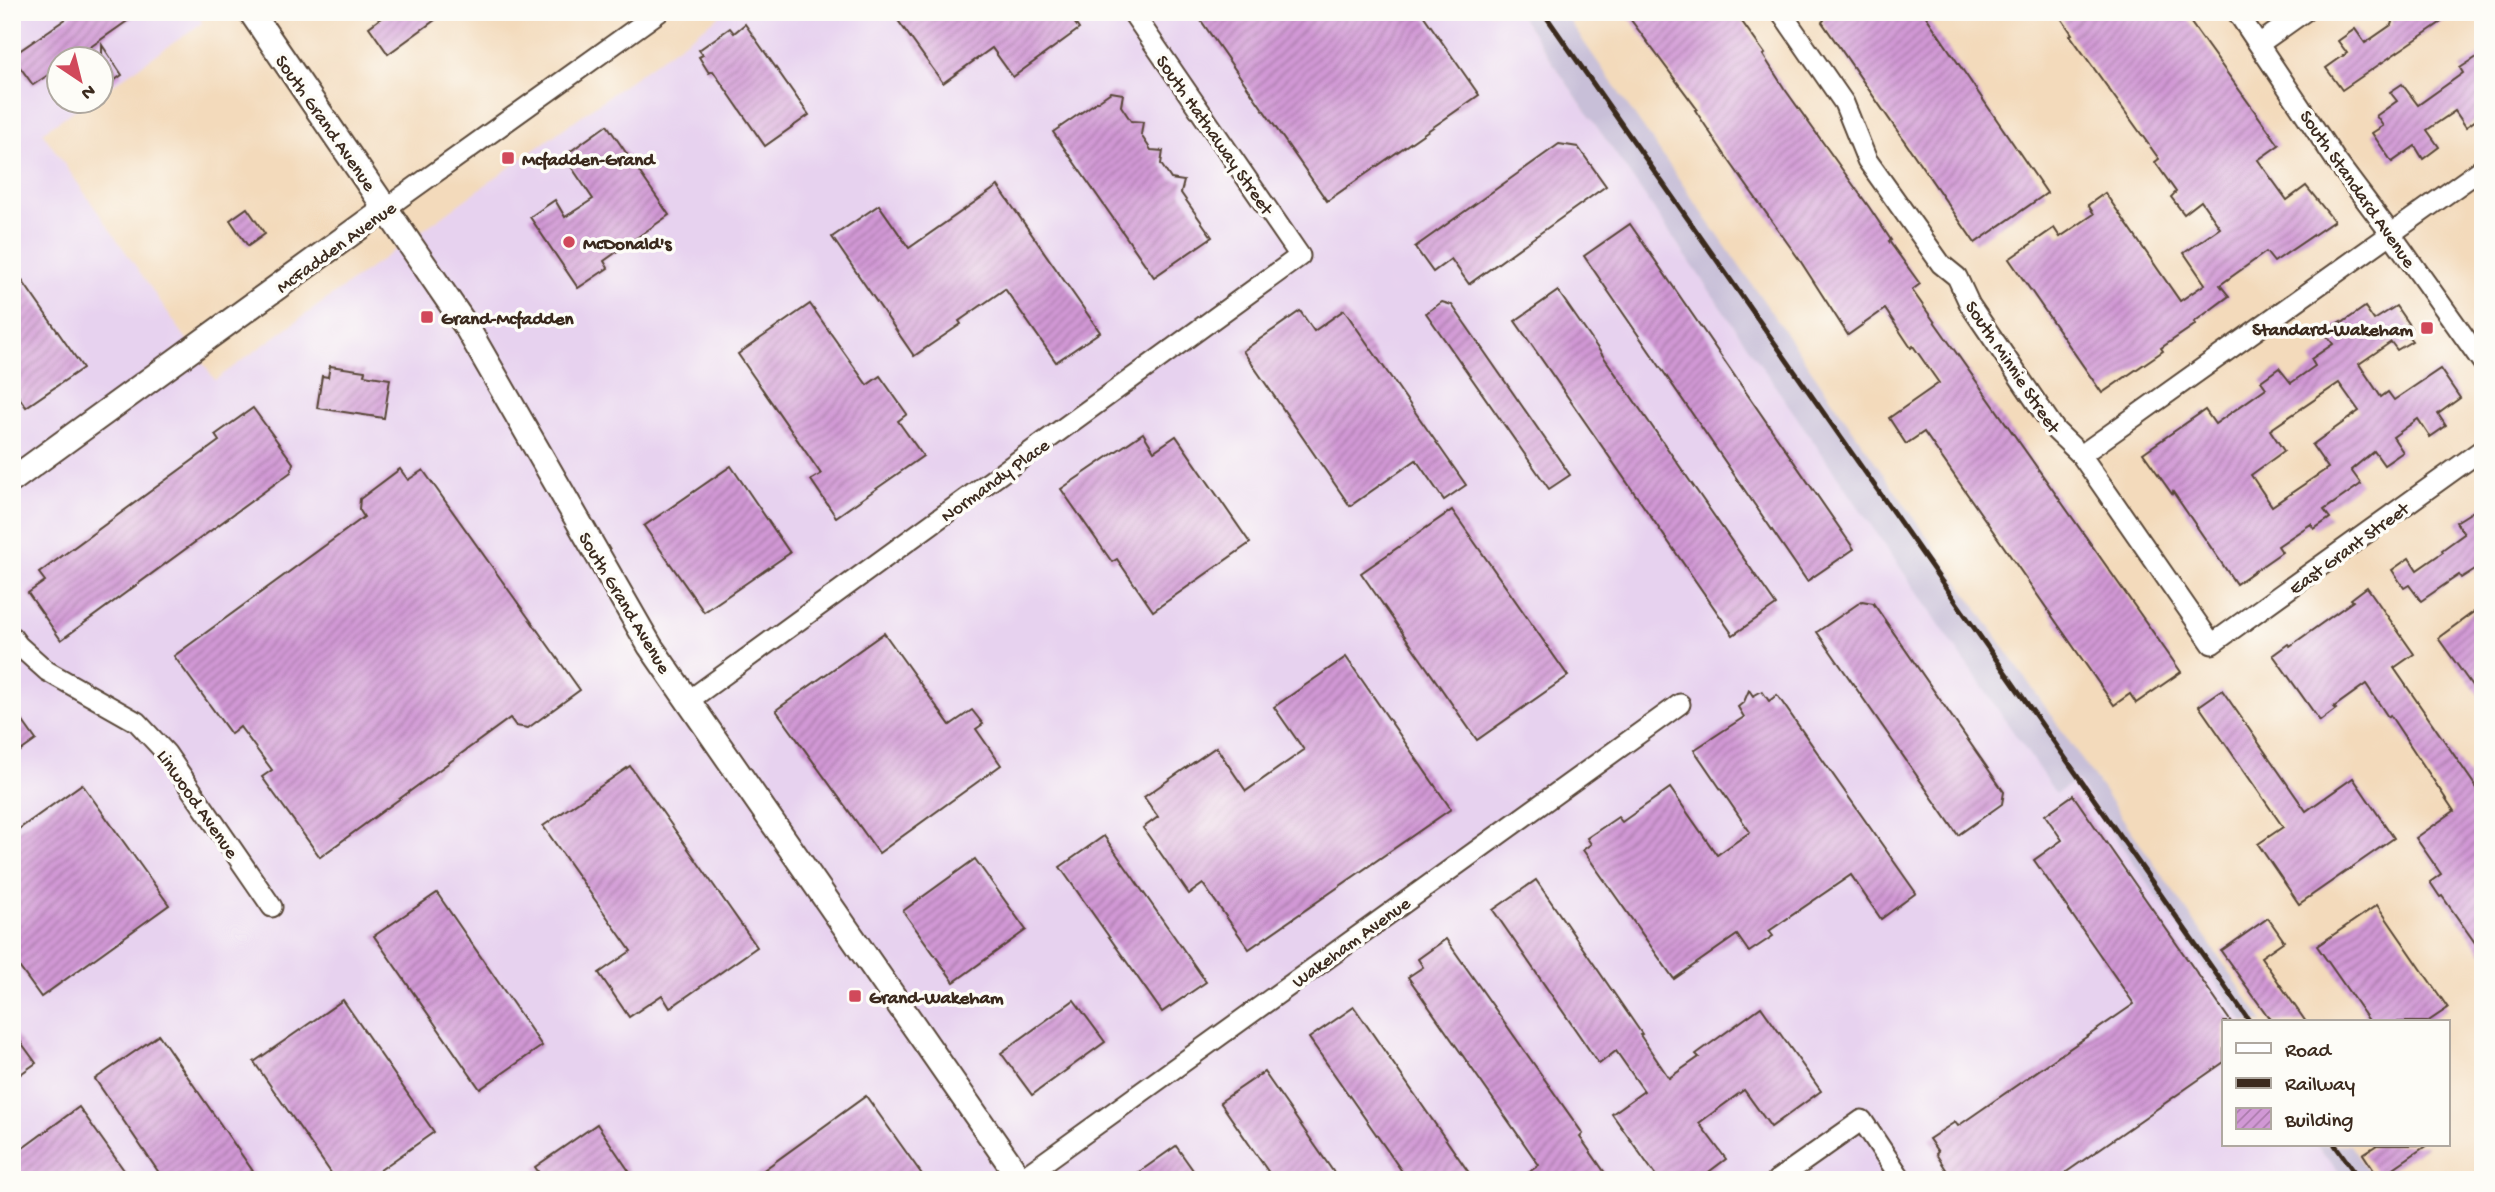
<svg xmlns="http://www.w3.org/2000/svg" width="2495" height="1192" viewBox="0 0 2495 1192" font-family="'Gochi Hand',sans-serif">
  <style>
    .built { fill: #e7d2ef }
    .railway { fill: #c8bfd8 }
    .building { fill: url(#building-hatch); fill-rule: evenodd }
    .lines { fill: none; stroke-linecap: round; stroke-linejoin: round }
    .minor-casing { stroke: #574436; stroke-width: 23 }
    .major-casing { stroke: #574436; stroke-width: 28 }
    .minor { stroke: #fff; stroke-width: 19 }
    .major { stroke: #fff; stroke-width: 24 }
    .rail { stroke: #3b2a1e; stroke-width: 5 }
    .poi-dot { fill: #d1495b; stroke: #fdfcf7; stroke-width: 2.5 }
    .labels { text-anchor: middle; stroke-width: 7; stroke-linejoin: round; paint-order: stroke }
    .street-label { font-size: 19px; fill: #3b2a1e; stroke: #fdfcf7 }
    .poi-label { font-size: 19px; font-weight: bold; fill: #3b2a1e; stroke: #fdfcf7; text-anchor: start }
  </style>
  <defs>
    <pattern id="building-hatch" width="6" height="6" patternUnits="userSpaceOnUse" patternTransform="scale(1.75)"><rect width="6" height="6" fill="#d198d5"/><path d="M-1 1l2-2M0 6l6-6M5 7l2-2" fill="none" stroke="#ab7cac"/></pattern>
  </defs>
  <rect width="100%" height="100%" fill="#fdfcf7"/>
  <filter id="ink" filterUnits="userSpaceOnUse"><feTurbulence type="fractalNoise" baseFrequency=".0143" numOctaves="2"/><feDisplacementMap in="SourceGraphic" scale="14" xChannelSelector="R" yChannelSelector="G"/><feConvolveMatrix kernelMatrix="1 2 1 2 8 2 1 2 1" color-interpolation-filters="sRGB"/></filter>
  <filter id="wash" filterUnits="userSpaceOnUse"><feTurbulence type="fractalNoise" baseFrequency=".00686" numOctaves="4" result="noise"/><feDisplacementMap in="SourceGraphic" scale="28" xChannelSelector="R" yChannelSelector="G"/><feGaussianBlur stdDeviation="1.57" result="paint"/><feColorMatrix in="noise" values="0 0 0 0 0 0 0 0 0 0 0 0 0 0 0 0 0 1.4 0 .05"/><feComposite in="paint" operator="in"/></filter>
  <g filter="url(#wash)">
    <rect width="100%" height="100%" fill="#f3dabb"/>
    <!-- built -->
    <path class="built" d="M12 12H198L202 23 102 92V60H60V102H87L42 132 215 380 725 12H1518L2056 793 2076 780 2244 1022H2224V1145H2316L2346 1180H12Z"/>
    <!-- railway -->
    <g class="railway">
      <path d="M1518 12H1563L2264 1022H2244L2076 780 2056 794Z"/>
      <path d="M2316 1145H2350L2374 1180H2346Z"/>
    </g>
    <g id="blocks">
      <!-- building -->
      <g class="building">
        <path d="M76 12H140L72 60H60V67L33 85 12 56Z"/>
        <path d="M389 12H446L388 54 369 27Z"/>
        <path d="M892 12H1067L1079 29 1013 77 992 48 943 83Z"/>
        <path d="M1195 12H1421L1479 95 1327 201Z"/>
        <path d="M1625 12H1735L1765 54 1763 55 1784 88 1869 207 1891 240 1889 241 1920 284 1912 290 2181 672 2136 703 2130 694 2114 705 1924 432 1906 444 1889 418 1939 383 1913 346 1911 348 1885 309 1848 335 1801 262 1725 155 1695 110 1697 109Z"/>
        <path d="M1819 12H1923L2047 193 1975 243 1822 22 1824 20Z"/>
        <path d="M2057 12H2183L2279 145 2258 160 2287 200 2306 186 2334 221 2274 262 2266 252 2220 285 2229 296 2194 322 2196 324 2161 348 2163 351 2102 393 2009 259 2054 228 2060 237 2094 214 2088 205 2105 193 2180 301 2205 284 2184 253 2220 228 2201 201 2184 214 2171 197 2176 192 2155 162 2159 159 2070 35 2072 34Z"/>
        <path d="M2386 12H2456L2342 90 2326 68 2347 53 2338 41 2355 29 2365 43 2391 25 2392 22Z"/>
        <path d="M745 24 809 115 765 146 713 71 709 73 699 57 703 55 699 50 730 28 734 33Z"/>
        <path d="M102 45 122 75 102 89Z"/>
        <path d="M2483 53V115L2466 127 2455 111 2427 130 2439 147 2423 159 2415 146 2392 162 2372 133 2383 126 2376 116 2397 101 2390 92 2402 84 2418 105 2463 73 2460 68Z"/>
        <path d="M1111 92 1123 94 1121 106 1131 121 1143 122 1141 135 1151 150 1163 151 1161 164 1171 179 1184 181 1181 193 1212 237 1154 277 1053 132Z"/>
        <path d="M607 125 669 215 604 261 608 268 578 288 530 217 555 200 565 217 593 199 564 156Z"/>
        <path d="M1559 144 1578 147 1606 186 1469 284 1451 259 1433 272 1415 247Z"/>
        <path d="M998 186 1100 332 1056 362 1005 289 959 321 961 324 914 356 832 237 879 205 909 248Z"/>
        <path d="M247 208 265 234 248 246 230 220Z"/>
        <path d="M1630 224 1854 549 1807 581 1584 256Z"/>
        <path d="M12 266 83 368 26 407 12 387Z"/>
        <path d="M1558 291 1776 605 1733 635 1515 321Z"/>
        <path d="M1442 302 1452 305 1570 475 1549 489 1426 313Z"/>
        <path d="M810 304 867 385 880 376 907 414 898 421 923 456 836 517 811 480 821 474 738 354Z"/>
        <path d="M2396 306 2411 328 2405 332 2412 341 2397 350 2391 342 2359 364 2381 397 2388 392 2394 400 2440 369 2460 398 2438 414 2446 426 2430 437 2418 419 2393 437 2403 452 2384 465 2374 451 2351 470 2361 484 2324 510 2330 518 2314 529 2311 524 2278 546 2282 552 2236 584 2173 492 2172 494 2143 453 2205 410 2215 424 2266 388 2261 381 2279 368 2291 383 2315 366 2311 359 2333 344 2324 332 2341 321 2342 323 2365 307 2374 320ZM2339 383 2359 411 2312 445 2328 468 2272 506 2251 475 2284 451 2270 430Z"/>
        <path d="M1344 310 1466 485 1444 500 1416 460 1350 506 1243 351 1300 311 1314 331Z"/>
        <path d="M330 366 365 371 364 375 390 379 384 418 317 408 322 376 328 377Z"/>
        <path d="M253 408 293 463 291 472 61 640 28 593 45 581 39 573 219 441 215 435Z"/>
        <path d="M1143 433 1154 451 1176 436 1250 543 1153 611 1117 559 1112 562 1061 489Z"/>
        <path d="M731 466 790 553 704 612 644 526Z"/>
        <path d="M400 469 408 480 423 470 580 690 528 728 516 726 510 718 320 857 262 777 272 770 240 727 231 734 174 656 364 517 359 509 360 499Z"/>
        <path d="M2483 505V564L2461 578 2459 575 2421 601 2409 585 2404 588 2392 570 2409 558 2417 570 2443 552 2442 550 2464 534 2456 522Z"/>
        <path d="M1452 510 1568 676 1477 740 1361 573Z"/>
        <path d="M2367 587 2414 654 2394 668 2483 797V954L2442 896 2440 897 2430 882 2441 874 2416 838 2454 811 2390 715 2388 717 2366 684 2334 707 2336 709 2320 721 2273 655 2288 644 2290 646 2353 601 2351 599Z"/>
        <path d="M1862 601 1873 603 2004 792 2002 804 1958 835 1817 632Z"/>
        <path d="M2475 611 2483 623V701L2438 638Z"/>
        <path d="M884 633 950 725 972 710 983 724 976 729 1001 765 879 853 776 710Z"/>
        <path d="M1346 657 1451 809 1249 949 1203 884 1189 894 1143 828 1158 817 1144 797 1216 747 1246 791 1304 750 1274 707Z"/>
        <path d="M1749 690 1753 696 1762 691 1769 701 1777 695 1916 893 1881 919 1851 875 1769 931 1773 936 1749 952 1737 935 1674 979 1583 850 1591 844 1587 838 1618 817 1622 822 1670 788 1717 855 1750 832 1694 750 1744 717 1738 707 1744 702Z"/>
        <path d="M2222 690 2306 811 2353 778 2394 838 2299 904 2258 844 2283 827 2199 706Z"/>
        <path d="M12 706 36 740 12 757Z"/>
        <path d="M630 766 757 947 670 1008 662 995 629 1017 599 973 631 951 543 826Z"/>
        <path d="M82 784 169 905 41 997 12 957V834Z"/>
        <path d="M2073 795 2231 1022H2224V1062L2055 1180H1953L1936 1154 1938 1152 1929 1139 1955 1122 1958 1126 2134 1004 2034 860 2062 840 2045 815Z"/>
        <path d="M1104 836 1206 982 1162 1012 1060 867Z"/>
        <path d="M975 859 1026 930 954 982 903 911Z"/>
        <path d="M1536 880 1642 1034 1640 1035 1669 1078 1699 1057 1696 1054 1761 1007 1821 1091 1771 1127 1744 1090 1699 1123 1726 1159 1698 1180H1659L1612 1114 1644 1091 1616 1051 1599 1064 1493 910Z"/>
        <path d="M437 893 542 1046 480 1089 374 936Z"/>
        <path d="M2377 905 2448 1008 2427 1022H2370L2317 946Z"/>
        <path d="M2268 918 2284 941 2261 957 2306 1022H2272L2221 951Z"/>
        <path d="M1446 939 1583 1134 1580 1137 1610 1180H1518L1539 1165 1408 977 1423 967 1418 959Z"/>
        <path d="M343 1000 434 1132 366 1180H336L254 1062Z"/>
        <path d="M1074 1000 1105 1042 1032 1095 1001 1053Z"/>
        <path d="M1354 1007 1474 1180H1430L1424 1171 1412 1180H1408L1309 1038Z"/>
        <path d="M12 1030 36 1063 12 1080Z"/>
        <path d="M159 1035 259 1180H164L95 1079Z"/>
        <path d="M1264 1072 1339 1180H1274L1220 1102Z"/>
        <path d="M866 1096 926 1180H750Z"/>
        <path d="M79 1107 131 1180H12V1156Z"/>
        <path d="M597 1124 635 1180H544L535 1167Z"/>
        <path d="M2377 1145H2427L2379 1178 2363 1154Z"/>
        <path d="M1176 1146 1200 1180H1128Z"/>
      </g>
    </g>
  </g>
  <g filter="url(#ink)">
    <use href="#blocks" fill-opacity="0" stroke="#574436" stroke-width="2"/>
    <g class="lines">
      <!-- minor casing -->
      <g class="minor-casing">
        <g id="minor">
          <path d="M1781 12 1844 103 1867 160 1941 264 1957 277 1970 305 2056 431 2081 455 2212 644 2483 449"/>
          <path d="M2237 12 2337 162 2391 234 2483 363"/>
          <path d="M2259 44 2304 12"/>
          <path d="M386 208 659 12"/>
          <path d="M2081 455 2483 168"/>
          <path d="M12 637 18 645 47 671 137 722 166 753 272 907"/>
          <path d="M688 701 1300 256 1132 12"/>
          <path d="M1021 1179 1680 704"/>
          <path d="M1777 1180 1862 1120 1902 1180"/>
        </g>
      </g>
      <!-- major casing -->
      <g class="major-casing">
        <g id="major">
          <path d="M251 12 466 326 650 646 1021 1180"/>
          <path d="M12 480 386 208"/>
        </g>
      </g>
      <!-- minor -->
      <use href="#minor" class="minor"/>
      <!-- major -->
      <use href="#major" class="major"/>
      <!-- rail -->
      <g class="rail">
        <path d="M1543 12 2250 1022"/>
        <path d="M2335 1145 2360 1180"/>
      </g>
    </g>
  </g>
  <!-- markers -->
  <g class="poi-dot">
    <rect x="501" y="151" width="14" height="14" rx="3.5"/>
    <circle cx="569" cy="242" r="7"/>
    <rect x="420" y="310" width="14" height="14" rx="3.5"/>
    <rect x="2420" y="321" width="14" height="14" rx="3.5"/>
    <rect x="848" y="989" width="14" height="14" rx="3.5"/>
  </g>
  <g class="labels">
    <!-- street labels -->
    <g class="street-label">
      <text transform="translate(327 122) rotate(55)" y="7">South Grand Avenue</text>
      <text transform="translate(1216 134) rotate(55)" y="7">South Hathaway Street</text>
      <text transform="translate(2359 188) rotate(55)" y="7">South Standard Avenue</text>
      <text transform="translate(335 246) rotate(-36)" y="7">McFadden Avenue</text>
      <text transform="translate(2014 366) rotate(56)" y="7">South Minnie Street</text>
      <text transform="translate(994 479) rotate(-36)" y="7">Normandy Place</text>
      <text transform="translate(2348 547) rotate(-36)" y="7">East Grant Street</text>
      <text transform="translate(626 602) rotate(59)" y="7">South Grand Avenue</text>
      <text transform="translate(199 803) rotate(55)" y="7">Linwood Avenue</text>
      <text transform="translate(1350 941) rotate(-36)" y="7">Wakeham Avenue</text>
    </g>
    <!-- poi labels -->
    <g class="poi-label">
      <text x="522" y="165">Mcfadden-Grand</text>
      <text x="583" y="249">McDonald's</text>
      <text x="441" y="324">Grand-Mcfadden</text>
      <text x="2413" y="335" text-anchor="end">Standard-Wakeham</text>
      <text x="869" y="1003">Grand-Wakeham</text>
    </g>
  </g>
  <!-- margin -->
  <rect width="2495" height="1192" fill="none" stroke="#fdfcf7" stroke-width="42"/>
  <!-- legend -->
  <rect x="2222" y="1020" width="228" height="126" fill="#fdfcf7" stroke="#afa8a0" stroke-width="2"/>
  <rect x="2236" y="1043" width="35" height="10" fill="#ffffff" stroke="#afa8a0" stroke-width="2"/>
  <text x="2285" y="1056" font-size="21" fill="#3b2a1e">Road</text>
  <rect x="2236" y="1078" width="35" height="10" fill="#3b2a1e" stroke="#afa8a0" stroke-width="2"/>
  <text x="2285" y="1090" font-size="21" fill="#3b2a1e">Railway</text>
  <rect x="2236" y="1108" width="35" height="21" fill="url(#building-hatch)" stroke="#afa8a0" stroke-width="2"/>
  <text x="2285" y="1126" font-size="21" fill="#3b2a1e">Building</text>
  <!-- north arrow -->
  <g transform="translate(80 80) rotate(145)"><circle r="33" fill="#fdfcf7" stroke="#afa8a0" stroke-width="2"/>
  <path d="M0-5L12 26L0 18L-12 26Z" fill="#d1495b"/>
  <text y="-10" font-size="19" font-weight="bold" text-anchor="middle" fill="#3b2a1e">N</text>
  </g>
</svg>
